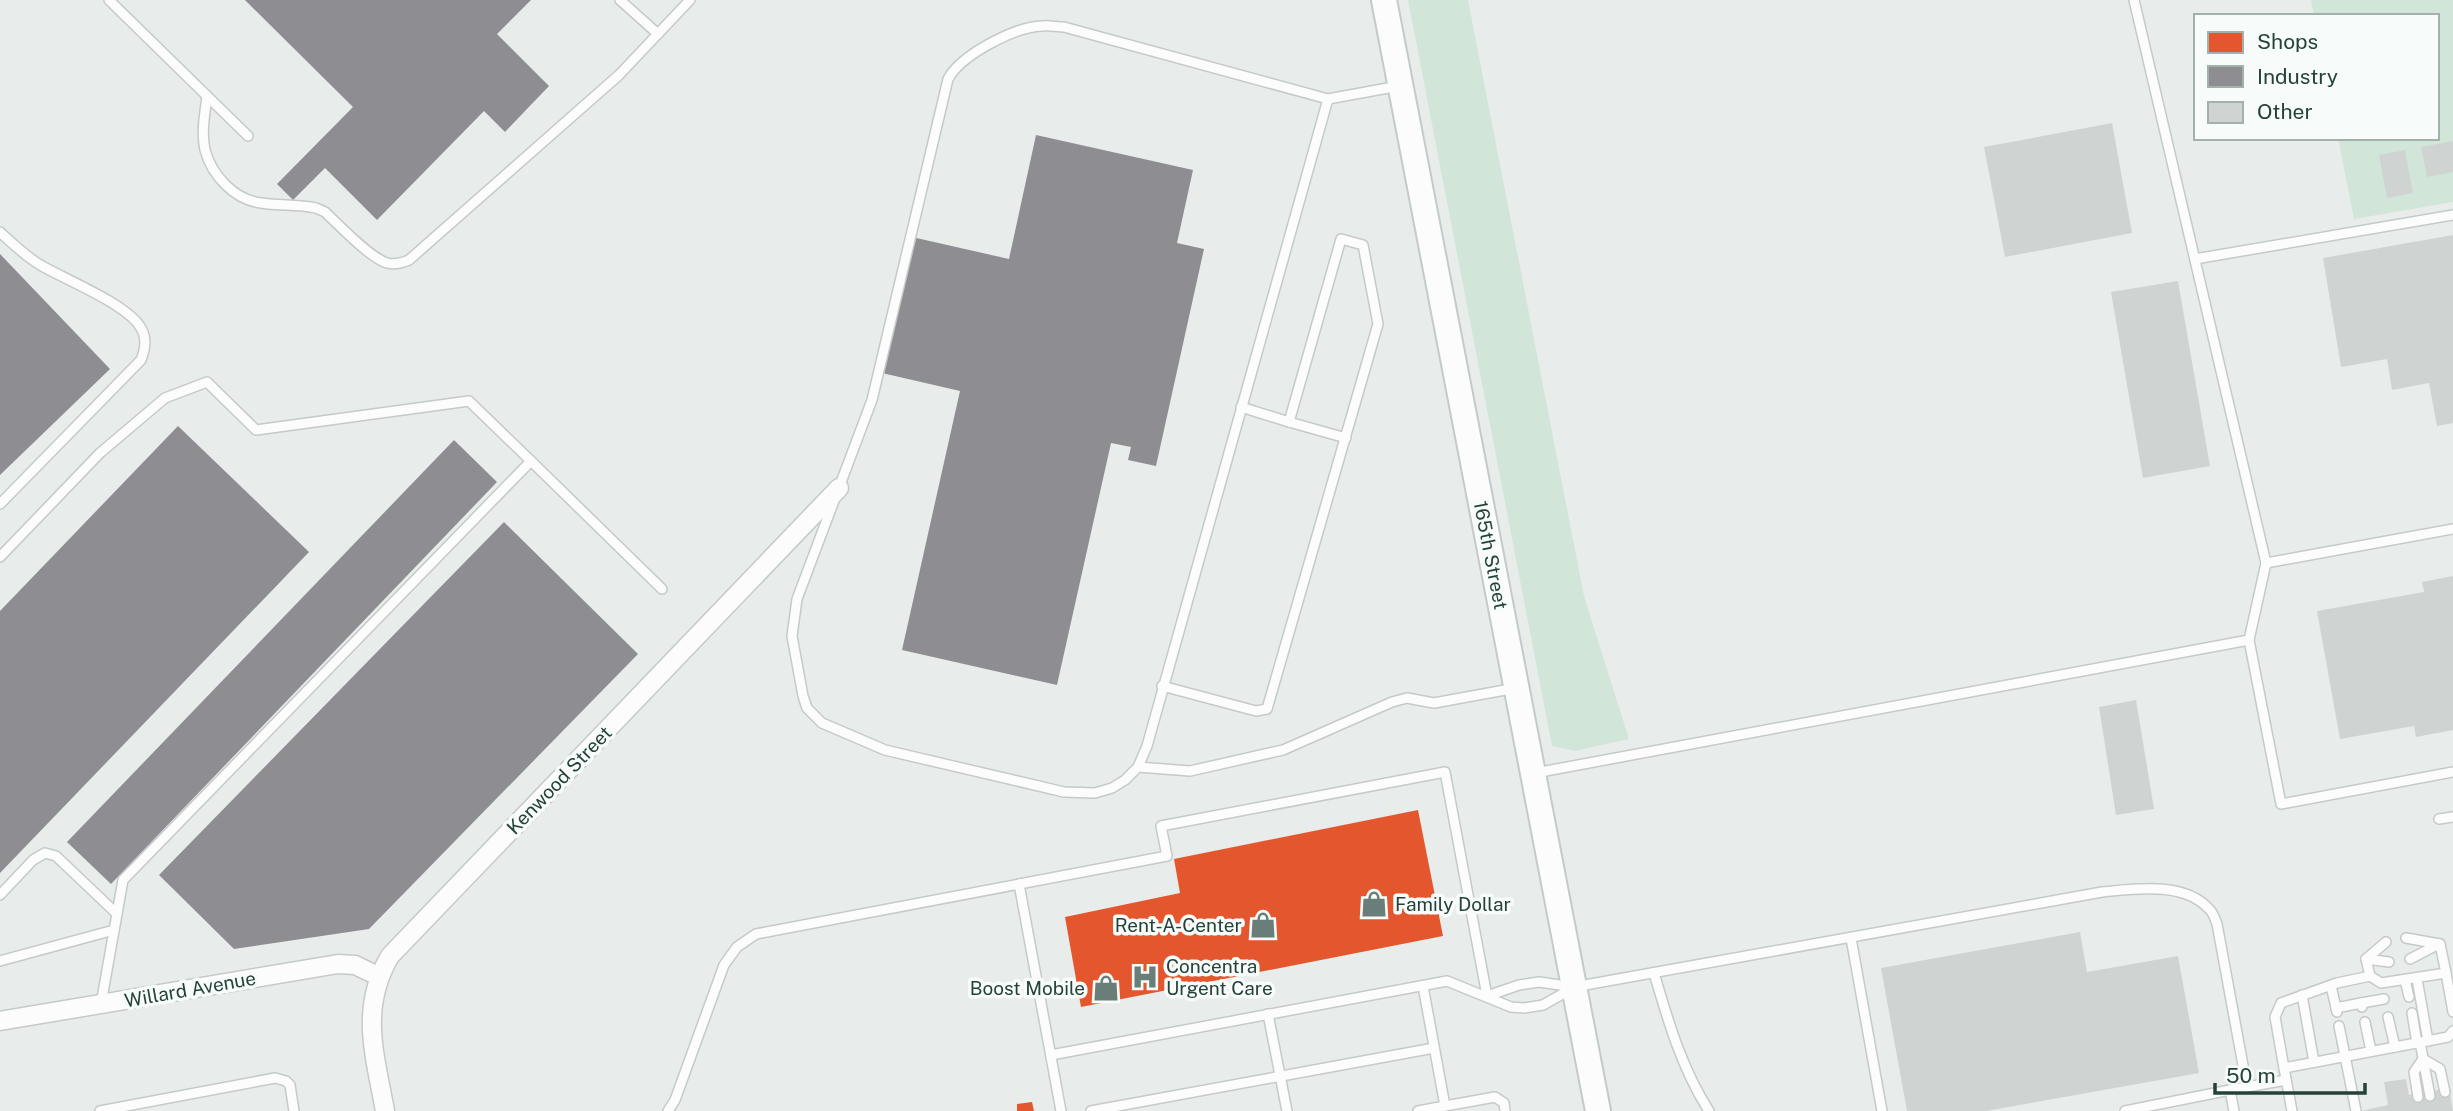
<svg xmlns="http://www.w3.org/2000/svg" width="2453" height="1111" viewBox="0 0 2453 1111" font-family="'Public Sans',sans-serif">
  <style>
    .green { fill: #d1e6d8 }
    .shops { fill: #e4572e }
    .industry { fill: #8d8d92 }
    .building { fill: #cfd4d2 }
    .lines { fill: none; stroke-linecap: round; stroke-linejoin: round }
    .lane-casing { stroke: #c5cac8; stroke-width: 12 }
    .street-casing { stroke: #c5cac8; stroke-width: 21 }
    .secondary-casing { stroke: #c3cbc8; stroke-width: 28 }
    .lane { stroke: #fcfcfc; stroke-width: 9 }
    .street { stroke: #fcfcfc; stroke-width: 18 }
    .secondary { stroke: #fcfcfc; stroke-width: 24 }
    .labels { text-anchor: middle; stroke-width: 7; stroke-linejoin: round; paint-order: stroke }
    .street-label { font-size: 19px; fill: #24423a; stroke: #f7fbf9 }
    .poi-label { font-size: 19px; fill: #24423a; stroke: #f7fbf9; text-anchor: start }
  </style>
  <rect width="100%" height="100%" fill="#e8edeb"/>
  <!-- green -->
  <g class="green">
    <path d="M1408 0H1468L1584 596 1629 739 1575 751 1552 746Z"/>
    <path d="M2311 0H2453V202L2354 219 2338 138H2437V16H2314Z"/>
  </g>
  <!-- shops -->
  <g class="shops">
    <path d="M1418 810 1443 936 1081 1007 1065 917 1180 893 1174 859Z"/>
    <path d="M1032 1102 1034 1111H1017V1104Z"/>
  </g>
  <!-- industry -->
  <g class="industry">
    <path d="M245 0H531L497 34 549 86 505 132 484 111 377 220 325 168 293 200 277 184 353 107Z"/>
    <path d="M1036 135 1193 170 1177 243 1204 249 1156 466 1128 460 1131 447 1111 443 1057 685 902 650 960 391 882 373 912 237 1009 259Z"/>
    <path d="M0 254 110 369 0 475Z"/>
    <path d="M178 426 309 552 0 873V611Z"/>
    <path d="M454 440 497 482 111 884 67 842Z"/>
    <path d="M504 522 638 654 369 929 234 949 159 875Z"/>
  </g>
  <!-- building -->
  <g class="building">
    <path d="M2112 123 2132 233 2005 257 1984 147Z"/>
    <path d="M2453 141V172L2427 177 2421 147Z"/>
    <path d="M2405 150 2413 193 2387 198 2379 155Z"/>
    <path d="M2453 235V423L2437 426 2429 383 2392 390 2387 359 2341 367 2323 258Z"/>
    <path d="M2178 281 2210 466 2143 478 2111 292Z"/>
    <path d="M2453 576V730L2416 737 2414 726 2340 739 2317 611 2424 592 2422 582Z"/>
    <path d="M2136 700 2154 809 2116 815 2099 707Z"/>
    <path d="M2080 932 2087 972 2178 956 2199 1073 1986 1111H1907L1881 968Z"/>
    <path d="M2406 1079 2409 1095 2449 1088 2453 1111H2361L2388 1105 2384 1082Z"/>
  </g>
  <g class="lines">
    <!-- lane casing -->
    <g class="lane-casing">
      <g id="lane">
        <path d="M109 0 248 136"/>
        <path d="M620 0 658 34"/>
        <path d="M2134 0 2266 563"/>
        <path d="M207 96C205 113 201 132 205 150 212 176 235 200 261 203 279 206 298 204 316 208L325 212C339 225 370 258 387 263 395 265 402 263 409 260L619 75 690 0"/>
        <path d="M1328 99 1147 746 1138 767 1125 780 1112 788 1095 793 1064 792 885 750 822 723 807 708 803 696 792 636 797 599 872 400 948 79C961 55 1014 27 1042 26 1049 25 1057 27 1064 27L1328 99 1399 86"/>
        <path d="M0 232C13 244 26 257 42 266 67 280 123 303 139 325 147 336 146 347 141 360L0 504"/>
        <path d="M2195 259 2453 215"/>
        <path d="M1289 422 1346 438"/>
        <path d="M531 461 662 589"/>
        <path d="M2453 529 2266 563 2249 640 2281 804 2453 772"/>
        <path d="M0 557 100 453 165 398 207 382 256 430 469 401 531 461 123 880 101 1004"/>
        <path d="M1162 686 1256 711 1267 709 1378 324 1363 245 1341 239 1289 422 1241 407"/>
        <path d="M1138 767 1190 771 1283 750 1392 702 1407 698 1434 703 1516 688"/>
        <path d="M1535 773 2249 640"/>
        <path d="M2439 819 2453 817"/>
        <path d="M1019 884 1061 1111"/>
        <path d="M0 895 33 860 45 853 56 856 117 914"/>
        <path d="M1851 938 1882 1111"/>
        <path d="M2406 938 2440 944 2446 973"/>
        <path d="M2366 959 2389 962"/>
        <path d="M2410 959 2439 944"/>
        <path d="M0 961 114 930"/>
        <path d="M1654 973C1668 1021 1682 1069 1709 1111"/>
        <path d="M2370 976 2366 959 2386 942"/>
        <path d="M2417 979 2428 1041"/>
        <path d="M2405 980 2409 997"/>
        <path d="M1423 986 1445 1106 1495 1097 1504 1103 1505 1111"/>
        <path d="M2331 986 2337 1012"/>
        <path d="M2302 995 2314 1062"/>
        <path d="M1487 996 1519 985 1539 982 1574 987 2102 892C2134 889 2184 881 2209 909 2213 912 2215 919 2217 924L2247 1087 2230 1090 2234 1111"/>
        <path d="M2361 1003 2384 999"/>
        <path d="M2336 1008 2361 1003 2362 1007"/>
        <path d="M2412 1013 2417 1043"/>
        <path d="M1268 1014 1287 1111"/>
        <path d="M2388 1017 2395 1047"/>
        <path d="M2365 1022 2371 1051"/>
        <path d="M2339 1026 2356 1111"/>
        <path d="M2420 1042 2430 1096"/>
        <path d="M1051 1055 1447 981 1511 1007 1524 1008 1543 1005 1573 988"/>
        <path d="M2284 1068 2275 1017 2281 1003 2337 983 2370 976 2381 983 2446 973 2453 1012"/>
        <path d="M2247 1087 2286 1080"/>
        <path d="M2418 1097 2414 1072 2423 1059 2440 1069 2445 1092"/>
        <path d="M100 1111 275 1078 286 1081 290 1085 294 1111"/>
        <path d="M668 1111 675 1100 724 965 737 947 756 934 1167 856 1161 826 1445 772 1487 996"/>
        <path d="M1091 1111 1434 1048"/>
        <path d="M1418 1111 1445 1106"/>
        <path d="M2125 1111 2230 1090"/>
        <path d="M2292 1111 2284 1068 2448 1037 2453 1031"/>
      </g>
    </g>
    <!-- street casing -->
    <g class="street-casing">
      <g id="street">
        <path d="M0 1021 338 964 355 965 378 976"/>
        <path d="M385 1111C375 1055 359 1009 390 956L839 488"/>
      </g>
    </g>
    <!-- secondary casing -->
    <g class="secondary-casing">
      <path id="secondary" d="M1384 0 1598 1111"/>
    </g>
    <!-- lane -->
    <use href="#lane" class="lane"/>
    <!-- street -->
    <use href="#street" class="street"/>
    <!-- secondary -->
    <use href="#secondary" class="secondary"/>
  </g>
  <!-- icons -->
  <defs>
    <g id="shop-bare" transform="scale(2.1)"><path d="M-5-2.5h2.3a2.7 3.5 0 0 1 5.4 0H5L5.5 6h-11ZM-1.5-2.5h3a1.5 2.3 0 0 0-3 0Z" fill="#697e78" stroke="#f7fbf9" stroke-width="2.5" paint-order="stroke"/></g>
    <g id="hospital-bare" transform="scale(2.1)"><path d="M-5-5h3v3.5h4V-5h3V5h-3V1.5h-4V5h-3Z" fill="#697e78" stroke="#f7fbf9" stroke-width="2.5" paint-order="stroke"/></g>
  </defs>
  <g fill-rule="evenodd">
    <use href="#shop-bare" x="1374" y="904"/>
    <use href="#shop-bare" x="1263" y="925"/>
    <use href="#hospital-bare" x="1145" y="977"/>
    <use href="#shop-bare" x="1106" y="988"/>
  </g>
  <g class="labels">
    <!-- street labels -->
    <g class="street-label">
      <text transform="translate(1491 555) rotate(79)" y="7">165th Street</text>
      <text transform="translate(559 780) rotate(-46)" y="7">Kenwood Street</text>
      <text transform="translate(190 989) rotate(-10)" y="7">Willard Avenue</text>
    </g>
    <!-- poi labels -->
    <g class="poi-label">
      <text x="1395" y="911">Family Dollar</text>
      <text x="1242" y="932" text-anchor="end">Rent-A-Center</text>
      <text x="1166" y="973">Concentra<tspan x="1166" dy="22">Urgent Care</tspan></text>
      <text x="1085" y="995" text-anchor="end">Boost Mobile</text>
    </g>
  </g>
  <!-- legend -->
  <rect x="2194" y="14" width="245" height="126" fill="#f7fbf9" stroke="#a3b1ad" stroke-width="2"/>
  <rect x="2208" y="32" width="35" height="21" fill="#e4572e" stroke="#a3b1ad" stroke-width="2"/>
  <text x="2257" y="49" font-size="21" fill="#24423a">Shops</text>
  <rect x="2208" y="66" width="35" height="21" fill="#8d8d92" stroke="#a3b1ad" stroke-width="2"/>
  <text x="2257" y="84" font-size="21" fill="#24423a">Industry</text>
  <rect x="2208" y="102" width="35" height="21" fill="#cfd4d2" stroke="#a3b1ad" stroke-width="2"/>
  <text x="2257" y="119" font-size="21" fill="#24423a">Other</text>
  <!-- scale -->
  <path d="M2215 1083v10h150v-10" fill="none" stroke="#24423a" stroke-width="3.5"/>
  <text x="2226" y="1083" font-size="21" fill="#24423a" stroke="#f7fbf9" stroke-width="5" paint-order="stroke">50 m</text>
</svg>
